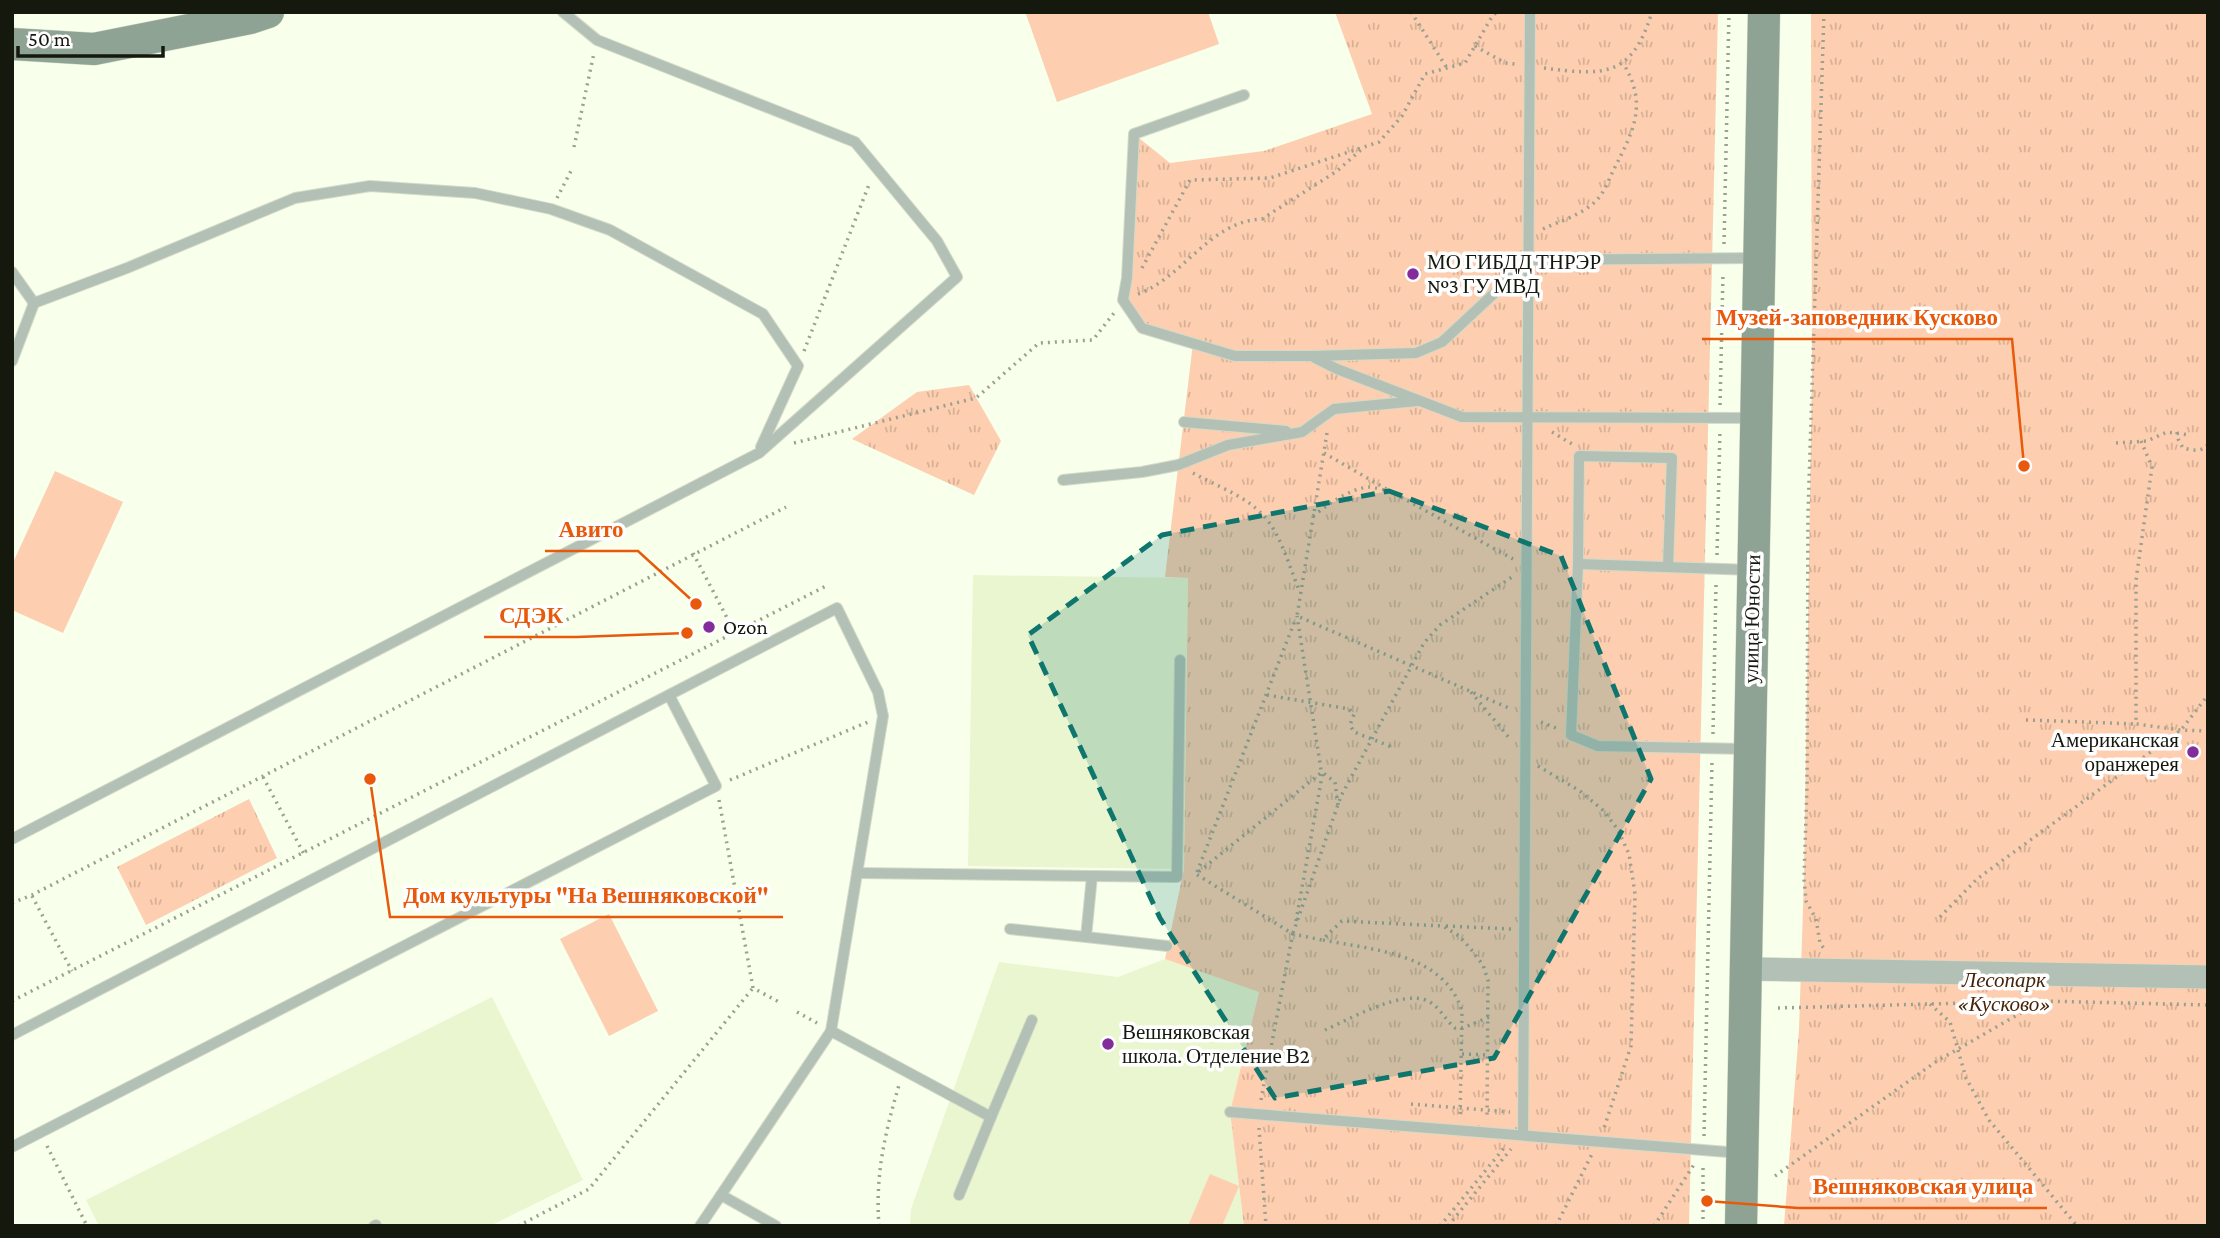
<svg xmlns="http://www.w3.org/2000/svg" width="2220" height="1238" viewBox="0 0 2220 1238" font-family="'Crimson Pro',serif">
  <style>
    .built { fill: #eaf6cf }
    .grass { fill: #fdceaf }
    .park { fill: url(#park-tufts) }
    .lines { fill: none; stroke-linecap: round; stroke-linejoin: round }
    .lane-casing { stroke: #d4dac7; stroke-width: 12 }
    .street-casing { stroke: #d4dac7; stroke-width: 24 }
    .secondary-casing { stroke: #d4dac7; stroke-width: 33 }
    .path { stroke: #9ba090; stroke-width: 3.5; stroke-dasharray: 2 5; stroke-linecap: butt }
    .lane { stroke: #b3c0b6; stroke-width: 10 }
    .street { stroke: #b3c0b6; stroke-width: 23 }
    .secondary { stroke: #8fa395; stroke-width: 32 }
    .marked { fill: #0f766e; fill-opacity: 0.2; stroke: #0f766e; stroke-width: 5; stroke-dasharray: 14 9; stroke-linejoin: round }
    .poi-dot { fill: #832d9b; stroke: #fff; stroke-width: 2.5 }
    .labels { text-anchor: middle; stroke-width: 7; stroke-linejoin: round; paint-order: stroke }
    .poi-label { font-size: 21px; fill: #15180d; stroke: #fff; text-anchor: start }
    .street-label { font-size: 21px; fill: #15180d; stroke: #fff }
    .park-label { font-size: 21px; font-style: italic; fill: #462409; stroke: #fff }
    .leader { fill: none; stroke: #e8590c; stroke-width: 2.5 }
    .callout-dot { fill: #e8590c; stroke: #fff; stroke-width: 2.5 }
    .callout-label { font-size: 23px; text-anchor: middle; font-weight: bold; fill: #e8590c; stroke: #fff; stroke-width: 7; stroke-linejoin: round; paint-order: stroke }
  </style>
  <defs>
    <pattern id="park-tufts" width="24" height="20" patternUnits="userSpaceOnUse" patternTransform="scale(1.75)"><rect width="24" height="20" fill="#fdceaf"/><path d="M3 7l-1-3M5 7V3M7 7l1-3M15 17l-1-3M17 17v-4M19 17l1-3" fill="none" stroke="#d8b095"/></pattern>
  </defs>
  <rect width="100%" height="100%" fill="#f8ffeb"/>
  <!-- built -->
  <g class="built">
    <path d="M973 575 1188 578 1184 869 968 866Z"/>
    <path d="M1165 959 1259 991 1230 1112 1244 1226H910L911 1209 999 962 1118 977Z"/>
    <path d="M492 997 583 1180 490 1226H99L86 1200Z"/>
  </g>
  <!-- grass -->
  <g class="grass">
    <path d="M1031 12H1208L1219 44 1057 102 1026 14Z"/>
    <path d="M55 471 123 502 63 633 12 610V565Z"/>
    <path d="M609 914 658 1011 609 1036 560 939Z"/>
    <path d="M1210 1174 1239 1186 1222 1226H1188Z"/>
  </g>
  <!-- park -->
  <g class="park">
    <path d="M1335 12H1718L1689 1226H1244L1230 1112 1259 992 1165 959 1184 869 1188 578 1165 577 1193 343 1142 328 1123 300 1134 134 1170 163 1264 151 1372 114Z"/>
    <path d="M1811 12H2208V1226H1784L1799 1030 1804 879 1812 368Z"/>
    <path d="M969 385 1001 441 974 495 852 439 917 392Z"/>
    <path d="M249 799 277 858 146 925 117 867Z"/>
  </g>
  <g class="lines">
    <!-- lane casing -->
    <g class="lane-casing">
      <g id="lane">
        <path d="M1244 95 1134 134 1127 278 1123 300 1142 328 1235 356H1312L1416 353 1442 342 1530 260 1756 258"/>
        <path d="M12 272 34 303 127 268 295 198 370 186 475 193 551 209 610 230 763 314 798 366 761 447"/>
        <path d="M1315 358 1337 369 1462 417 1753 418"/>
        <path d="M12 361 34 303"/>
        <path d="M1184 422 1286 431"/>
        <path d="M1063 480 1142 472 1178 465 1228 445 1302 432 1334 409 1417 401"/>
        <path d="M1578 564 1579 456 1672 458 1668 567"/>
        <path d="M1747 749 1598 746 1571 735 1578 564 1752 570"/>
        <path d="M12 839 759 453 957 277 937 241 855 142 597 40 563 12"/>
        <path d="M857 873 1092 876 1086 937 1167 946"/>
        <path d="M1092 876 1177 877 1180 660"/>
        <path d="M1010 929 1086 937"/>
        <path d="M831 1031 991 1117 1032 1020"/>
        <path d="M12 1035 837 608 878 692 883 716 831 1031 721 1195 776 1226"/>
        <path d="M1230 1112 1740 1153"/>
        <path d="M1523 1135 1530 12"/>
        <path d="M12 1147 716 786 669 695"/>
        <path d="M959 1195 991 1117"/>
        <path d="M374 1226 376 1225"/>
        <path d="M700 1226 721 1195"/>
      </g>
    </g>
    <!-- street casing -->
    <g class="street-casing">
      <path id="street" d="M1746 969 2208 977"/>
    </g>
    <!-- secondary casing -->
    <g class="secondary-casing">
      <g id="secondary">
        <path d="M12 44 94 49 250 18 268 12"/>
        <path d="M1741 1226 1764 12"/>
      </g>
    </g>
    <!-- path -->
    <g class="path">
      <path d="M1411 12 1447 68"/>
      <path d="M1824 12 1808 514 1807 786 1804 879 1806 901 1816 919 1820 943 1825 950"/>
      <path d="M1475 46 1505 63 1515 64"/>
      <path d="M1544 68C1605 76 1632 77 1652 12"/>
      <path d="M574 147 594 53"/>
      <path d="M557 198 573 167"/>
      <path d="M1543 229C1558 222 1578 216 1591 205 1603 197 1608 181 1614 169 1634 130 1648 104 1623 63"/>
      <path d="M1724 244 1729 12"/>
      <path d="M1142 268 1190 180 1270 178 1379 142 1402 116 1425 74 1465 63 1493 15 1498 12"/>
      <path d="M1138 294C1184 277 1210 221 1262 219L1337 171 1363 148"/>
      <path d="M804 351 870 182"/>
      <path d="M1720 405 1723 273"/>
      <path d="M1552 432 1572 444"/>
      <path d="M2177 432 2178 439 2183 448C2192 450 2202 453 2208 444"/>
      <path d="M1327 433 1297 616 1511 709"/>
      <path d="M2141 441 2152 467 2136 580V724L2181 730 2208 731"/>
      <path d="M794 443 976 398 1039 343 1093 340 1114 313"/>
      <path d="M2116 443 2147 441 2167 432 2190 435"/>
      <path d="M1324 453 1388 490"/>
      <path d="M1193 473C1218 487 1250 497 1268 521 1283 541 1290 569 1300 592"/>
      <path d="M1313 516C1329 504 1347 490 1368 487 1374 487 1383 490 1390 491L1513 559"/>
      <path d="M693 553 735 633"/>
      <path d="M1717 555 1720 430"/>
      <path d="M1471 692 1510 739"/>
      <path d="M1267 695 1349 709 1354 714 1350 725 1354 732 1392 747"/>
      <path d="M2026 720 2136 724"/>
      <path d="M1541 722 1556 728"/>
      <path d="M1713 734 1716 584"/>
      <path d="M1538 766 1580 791 1604 811 1618 830 1629 854 1635 894 1631 1046 1604 1128"/>
      <path d="M263 777 304 854"/>
      <path d="M730 780 868 722"/>
      <path d="M719 800 753 988 781 1003"/>
      <path d="M1338 805 1335 782 1322 772 1196 874 1293 934 1322 940 1342 921 1443 926 1459 936 1470 948 1483 965 1488 980 1487 1118"/>
      <path d="M1197 872 1296 618"/>
      <path d="M32 896 72 971"/>
      <path d="M12 903 32 895 786 507"/>
      <path d="M1940 917 1977 879 2181 730 2208 695"/>
      <path d="M1296 921 1322 776 1297 616"/>
      <path d="M1446 926 1511 929"/>
      <path d="M1293 933 1341 796 1424 643 1440 625 1512 577"/>
      <path d="M1323 940C1373 950 1444 953 1462 1011L1460 1118"/>
      <path d="M12 1001 826 586"/>
      <path d="M1930 1004 1950 1022 1966 1078 1989 1120 2077 1226"/>
      <path d="M1778 1008 2042 1001 2208 1005"/>
      <path d="M797 1012 817 1023"/>
      <path d="M1325 1030C1350 1019 1402 989 1428 1001 1440 1007 1445 1020 1455 1028H1463L1489 1017"/>
      <path d="M1462 1054 1488 1055"/>
      <path d="M1261 1100 1293 932"/>
      <path d="M1411 1104 1510 1112"/>
      <path d="M1259 1128 1266 1226"/>
      <path d="M1704 1136 1712 762"/>
      <path d="M47 1146 87 1226"/>
      <path d="M1775 1176 1937 1061 2040 1002"/>
      <path d="M518 1226 589 1189 753 988"/>
      <path d="M879 1226C875 1175 885 1133 899 1085"/>
      <path d="M1440 1226 1504 1148"/>
      <path d="M1448 1226 1511 1149"/>
      <path d="M1556 1226 1592 1154"/>
      <path d="M1654 1226 1695 1163"/>
      <path d="M1703 1226V1165"/>
    </g>
    <!-- lane -->
    <use href="#lane" class="lane"/>
    <!-- street -->
    <use href="#street" class="street"/>
    <!-- secondary -->
    <use href="#secondary" class="secondary"/>
  </g>
  <!-- marked area -->
  <path class="marked" d="M1389 491 1561 556 1651 779 1494 1058 1275 1098 1160 918 1028 635 1162 535Z"/>
  <!-- markers -->
  <g class="poi-dot">
    <circle cx="1413" cy="274" r="7"/>
    <circle cx="709" cy="627" r="7"/>
    <circle cx="2193" cy="752" r="7"/>
    <circle cx="1108" cy="1044" r="7"/>
  </g>
  <g class="labels">
    <!-- poi labels -->
    <g class="poi-label">
      <text x="1427" y="269">МО ГИБДД ТНРЭР<tspan x="1427" dy="24">№3 ГУ МВД</tspan></text>
      <text x="723" y="634">Ozon</text>
      <text x="2179" y="747" text-anchor="end">Американская<tspan x="2179" dy="24">оранжерея</tspan></text>
      <text x="1122" y="1039">Вешняковская<tspan x="1122" dy="24">школа. Отделение В2</tspan></text>
    </g>
    <!-- street labels -->
    <g class="street-label">
      <text transform="translate(1752 619) rotate(-89)" y="7">улица Юности</text>
    </g>
    <!-- park labels -->
    <g class="park-label">
      <text x="2004" y="987">Лесопарк<tspan x="2004" dy="24">«Кусково»</tspan></text>
    </g>
  </g>
  <!-- callouts -->
  <path class="leader" d="M2024 466L2012 339H1702M696 604L638 551H545M687 633L577 637H484M370 779L390 917H783M1707 1201L1798 1208H2047"/>
  <g class="callout-dot">
    <circle cx="2024" cy="466" r="7"/>
    <circle cx="696" cy="604" r="7"/>
    <circle cx="687" cy="633" r="7"/>
    <circle cx="370" cy="779" r="7"/>
    <circle cx="1707" cy="1201" r="7"/>
  </g>
  <g class="callout-label">
    <text x="1857" y="325">Музей-заповедник Кусково</text>
    <text x="591" y="537">Авито</text>
    <text x="531" y="623">СДЭК</text>
    <text x="586" y="903">Дом культуры "На Вешняковской"</text>
    <text x="1923" y="1194">Вешняковская улица</text>
  </g>
  <!-- border -->
  <rect width="2220" height="1238" fill="none" stroke="#15180d" stroke-width="28"/>
  <!-- scale -->
  <path d="M18 46v10h145v-10" fill="none" stroke="#15180d" stroke-width="3.5"/>
  <text x="28" y="46" font-size="21" fill="#15180d" stroke="#ffffff" stroke-width="5" paint-order="stroke">50 m</text>
</svg>
